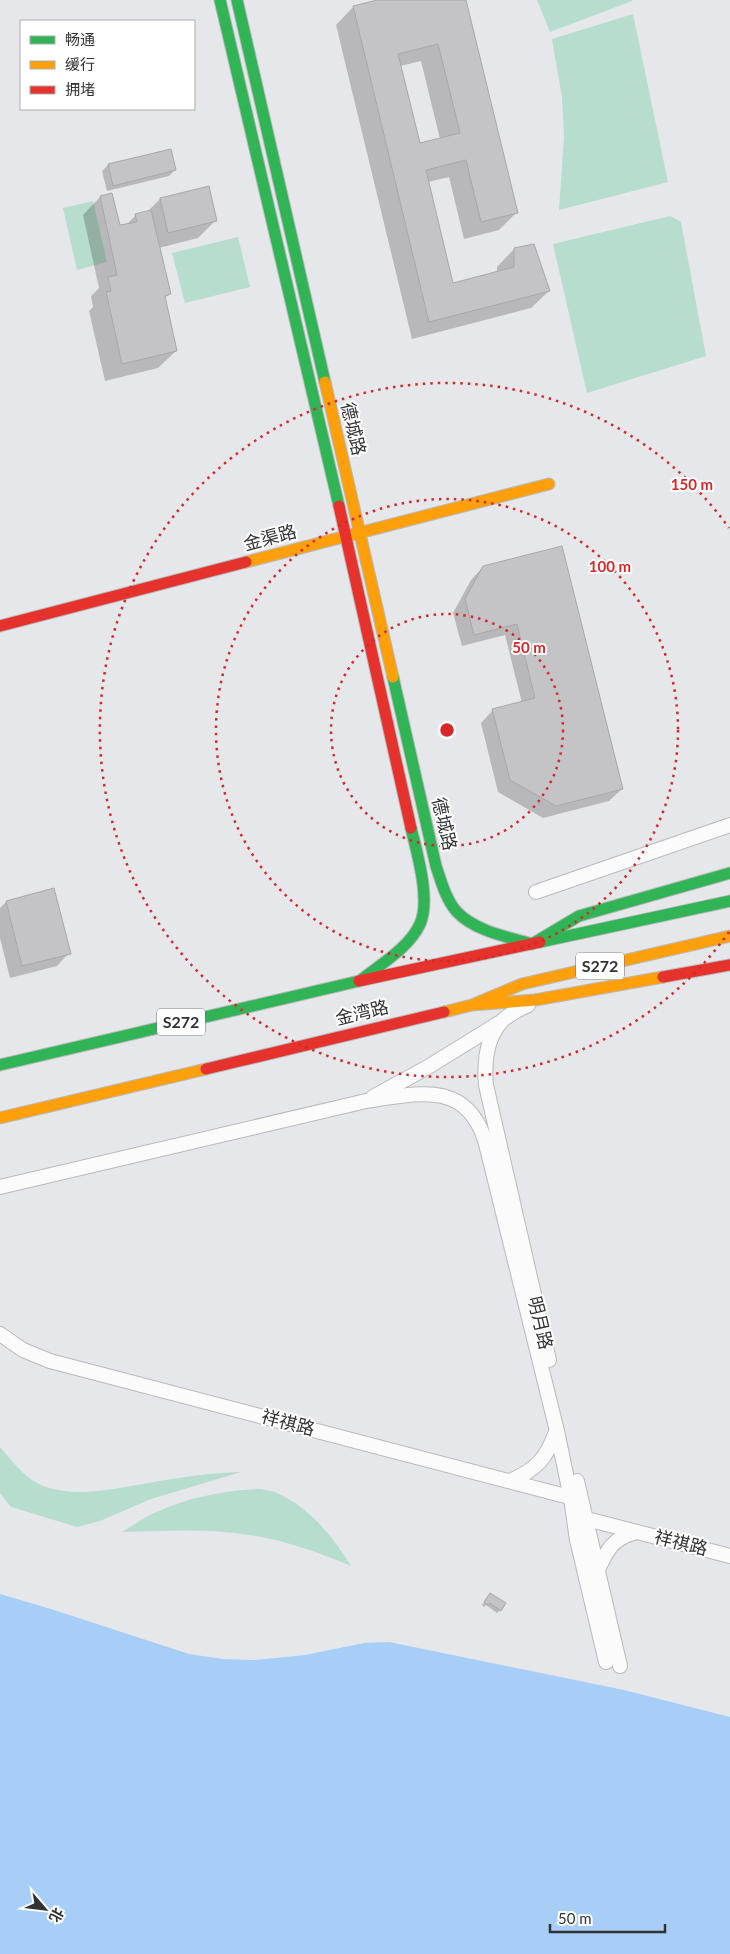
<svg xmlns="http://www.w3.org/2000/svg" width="730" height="1954" font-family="Lato,'Noto Sans SC',sans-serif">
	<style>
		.green { fill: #b7ddce }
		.water { fill: #a7cef7 }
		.shadow { fill: #0003; fill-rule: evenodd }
		.building { fill: #c4c4c7; stroke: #a8a8ab; fill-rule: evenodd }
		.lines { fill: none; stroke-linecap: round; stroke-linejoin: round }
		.street-casing { stroke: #b8b9bb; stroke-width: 16 }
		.fast-casing { stroke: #b8b9bb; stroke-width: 13 }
		.slow-casing { stroke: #b8b9bb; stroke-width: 13 }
		.jam-casing { stroke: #b8b9bb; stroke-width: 13 }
		.street { stroke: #fbfbfc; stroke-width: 14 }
		.fast { stroke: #30b455; stroke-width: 11 }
		.slow { stroke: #ff9f0a; stroke-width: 11 }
		.jam { stroke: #e5322d; stroke-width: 11 }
		.ring { fill: none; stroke: #d62828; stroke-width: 2.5; stroke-dasharray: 2.5 5 }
		.labels { text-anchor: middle; stroke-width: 4; stroke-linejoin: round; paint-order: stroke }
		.shield { fill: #fff; stroke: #6f7071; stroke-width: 1 }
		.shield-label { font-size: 16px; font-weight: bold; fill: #313234 }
		.street-label { font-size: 18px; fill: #313234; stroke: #fff }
		.centre { fill: #d62828; stroke: #fff; stroke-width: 2.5 }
		.ring-label { font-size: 15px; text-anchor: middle; font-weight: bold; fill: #d62828; stroke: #fff; stroke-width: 4; stroke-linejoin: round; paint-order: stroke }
	</style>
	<rect width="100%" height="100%" fill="#e6e7ea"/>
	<path class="green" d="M537 0H632V1L550 32Z
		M633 14 668 182 559 210 564 137 562 97 552 39Z
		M93 201 107 262 77 270 63 208Z
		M670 216 681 222 706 356 587 393 553 244Z
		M238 237 250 287 185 303 172 253Z
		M0 1447C13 1462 26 1480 46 1487 80 1498 116 1488 149 1483 180 1477 210 1473 241 1472L151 1499 100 1521 77 1527 11 1507 0 1493Z
		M260 1489C266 1490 274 1491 279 1494 310 1508 334 1538 351 1566 318 1552 284 1540 249 1535 207 1528 164 1531 122 1532 132 1526 142 1519 152 1514 185 1498 224 1490 260 1489Z"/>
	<path class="water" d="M0 1594 51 1609 189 1654 223 1659 255 1660 305 1655 364 1643 389 1642 624 1690 730 1717V1954H0Z"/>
	<path class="shadow" d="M383 0H465L516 213 499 230 464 239 449 177 428 182 452 285 497 273V267L514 249 549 291 531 308 412 339 336 25 353 7ZM421 61 440 139 419 145 400 66Z
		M170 150 175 170 169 176 107 191 102 171 108 165Z
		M111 195 119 227 125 226 136 215 147 212 160 199 216 220 198 238 159 248 169 294 164 299 176 351 158 368 105 381 89 311 93 307 91 296 99 288 83 215 100 197Z
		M483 567 622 789 609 801 543 818 498 792 481 723 493 710 522 703 505 635 462 646 453 613 471 580Z
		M53 890 69 953 57 966 10 978 0 938V908L6 902Z
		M488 1597 500 1610 497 1613 486 1605 484 1607 482 1605Z"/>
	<path class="building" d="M377 0H466L518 213 481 222 466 160 426 170 453 283 514 267V248L534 244 550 291 429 322 353 6ZM438 44 460 133 420 143 398 54Z
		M171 149 176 170 113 186 108 164Z
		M209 186 217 221 168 233 160 198Z
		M112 193 120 225 137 222 135 214 151 210 171 294 165 296 177 351 122 364 106 292 111 291 108 277 117 275 100 196Z
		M562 546 623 789 556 806 510 780 492 709 535 698 517 624 474 635 465 599 483 566Z
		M54 888 71 954 22 966 6 901Z
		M490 1593 506 1603 501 1611 490 1603 488 1605 484 1602Z"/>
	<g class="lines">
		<defs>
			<path id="street" d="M536 892 730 825
				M528 1005C520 1009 511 1013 504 1019 486 1036 484 1062 486 1085L549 1360
				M373 1097 428 1067 499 1023
				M0 1187 366 1101C416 1094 465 1079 485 1140L557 1431 571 1498 577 1540 606 1662
				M0 1334 23 1350 50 1361 577 1499
				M510 1481C537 1469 546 1459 556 1432
				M577 1481 620 1666
				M579 1517 730 1556
				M597 1572C607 1550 612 1538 637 1532"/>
			<path id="fast" d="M220 0 339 506
				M237 0 325 382
				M393 677 436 866C441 881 446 900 457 912 475 931 508 937 532 944
				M540 942 730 901
				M532 944 579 916 730 873
				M361 980C381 964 409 948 420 924 431 900 417 853 411 828
				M0 1065 359 981"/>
			<path id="slow" d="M325 382 393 677
				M246 562 549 484
				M472 1005 535 1000 663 977
				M444 1012 472 1005 522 984 730 936
				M0 1118 206 1069"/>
			<path id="jam" d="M339 506 411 828
				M0 626 246 562
				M663 977 730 965
				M359 981 540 942
				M206 1069 444 1012"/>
		</defs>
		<use href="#street" class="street-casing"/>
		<use href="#fast" class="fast-casing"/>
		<use href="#slow" class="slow-casing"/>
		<use href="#jam" class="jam-casing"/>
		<use href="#street" class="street"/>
		<use href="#fast" class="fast"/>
		<use href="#slow" class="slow"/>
		<use href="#jam" class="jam"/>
	</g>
	<g class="ring">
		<circle cx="447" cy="730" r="116"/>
		<circle cx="447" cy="730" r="231"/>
		<path d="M729 932A347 347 0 1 1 729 528"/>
	</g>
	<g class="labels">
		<g class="shield">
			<rect x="576" y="952.5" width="48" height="27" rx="4"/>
			<rect x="157" y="1008.5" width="48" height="27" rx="4"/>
		</g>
		<g class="shield-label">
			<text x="600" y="972">S272</text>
			<text x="181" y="1028">S272</text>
		</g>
		<g class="street-label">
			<text transform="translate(353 429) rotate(77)" y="6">德城路</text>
			<text transform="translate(270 538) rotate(-15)" y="6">金渠路</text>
			<text transform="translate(444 824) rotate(77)" y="6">德城路</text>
			<text transform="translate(362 1013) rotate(-14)" y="6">金湾路</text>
			<text transform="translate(540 1323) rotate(77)" y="6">明月路</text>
			<text transform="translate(288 1423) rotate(15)" y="6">祥祺路</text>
			<text transform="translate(681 1543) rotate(14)" y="6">祥祺路</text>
		</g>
	</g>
	<circle cx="447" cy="730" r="8" class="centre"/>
	<g class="ring-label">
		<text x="692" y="490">150 m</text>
		<text x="610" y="572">100 m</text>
		<text x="529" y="653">50 m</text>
	</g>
	<rect x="20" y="20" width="175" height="90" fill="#ffffff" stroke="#adadae"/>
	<rect x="30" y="36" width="25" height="8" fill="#30b455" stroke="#adadae"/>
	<text x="65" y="45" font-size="15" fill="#313234">畅通</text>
	<rect x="30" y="61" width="25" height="8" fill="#ff9f0a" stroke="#adadae"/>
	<text x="65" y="70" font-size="15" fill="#313234">缓行</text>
	<rect x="30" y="86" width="25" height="8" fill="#e5322d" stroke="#adadae"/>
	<text x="65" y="95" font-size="15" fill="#313234">拥堵</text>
	<g transform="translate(45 1909) rotate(118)" stroke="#ffffff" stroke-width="4" paint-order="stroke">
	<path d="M0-4L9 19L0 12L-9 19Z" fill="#313234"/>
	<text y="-8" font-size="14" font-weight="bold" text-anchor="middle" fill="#313234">北</text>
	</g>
	<path d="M550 1924v8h115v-8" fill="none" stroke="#313234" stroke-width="2.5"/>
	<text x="558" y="1924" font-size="15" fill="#313234" stroke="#ffffff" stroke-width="4" paint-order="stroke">50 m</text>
</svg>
